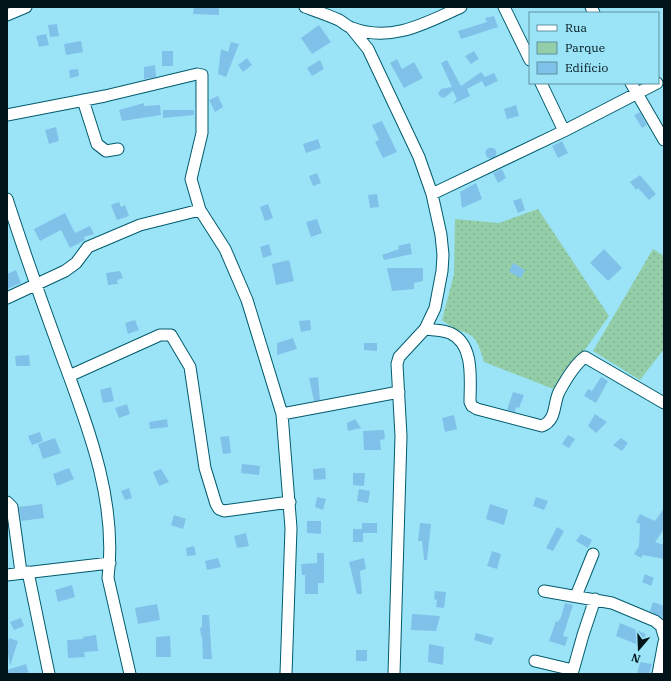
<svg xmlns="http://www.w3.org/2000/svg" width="671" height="681" font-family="'IBM Plex Serif',serif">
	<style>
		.green { fill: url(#green-dots) }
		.building { fill: #80c1e9 }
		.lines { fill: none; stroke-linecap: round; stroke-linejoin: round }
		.minor-casing { stroke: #005b6c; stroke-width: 13 }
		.minor { stroke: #fff; stroke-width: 11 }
	</style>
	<defs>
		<pattern id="green-dots" width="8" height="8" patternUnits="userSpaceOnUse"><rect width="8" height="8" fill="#93cea9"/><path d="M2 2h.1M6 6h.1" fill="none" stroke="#7db091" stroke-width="1.8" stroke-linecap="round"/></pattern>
	</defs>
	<rect width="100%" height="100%" fill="#9be4f8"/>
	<path class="green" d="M538 209 609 316 556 390 484 362C474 323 466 340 442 320L454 274 455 219 499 223Z
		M653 249 664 256V349L640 380 593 351Z"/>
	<path class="building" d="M194 7H219V15L193 14Z
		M494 16 498 27 461 39 458 31 487 22 485 18Z
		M57 24 59 36 50 37 48 25Z
		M319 25 331 42 312 54 301 38Z
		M46 34 49 45 39 47 36 36Z
		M81 41 83 52 66 55 64 44Z
		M231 42 239 44 226 77 218 74 221 49 228 52Z
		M162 51H173V66H162Z
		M474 51 479 59 471 64 465 56Z
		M247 58 252 65 243 72 238 65Z
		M397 59 402 69 414 62 423 78 404 88 390 63Z
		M320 60 324 69 312 76 307 68Z
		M447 60 461 86 481 72 485 77 494 73 498 81 485 87 482 81 467 89 470 96 453 104 457 99 453 91 444 98 441 97 438 94 441 89 452 87 441 63Z
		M155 65 156 77 144 79V67Z
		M78 69 79 76 70 78 69 70Z
		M218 96 223 107 215 112 209 100Z
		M144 103V106L160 105 161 115 122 121 119 110Z
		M516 105 519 116 507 119 504 109Z
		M163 110H194V115L163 118Z
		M640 112 647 125 642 128 634 115Z
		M382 121 397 152 383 158 375 142 379 140 372 125Z
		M56 127 59 141 49 144 45 130Z
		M318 139 321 148 306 153 303 144Z
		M562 141 568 153 558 158 552 146Z
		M485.5 153a5.5 5.5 0 1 1 11 0a5.5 5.5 0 1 1-11 0Z
		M502 169 506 178 498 183 493 173Z
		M317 173 321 183 313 186 309 176Z
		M640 175 656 194 649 200 638 188 636 190 630 182Z
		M476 183 482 199 462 208 460 192Z
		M377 194 379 207 370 208 368 195Z
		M521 198 525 210 518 213 513 201Z
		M119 202 121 207 125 205 129 216 117 220 111 205Z
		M268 204 273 218 265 221 260 207Z
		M65 213 75 233 90 226 94 234 84 237 85 240 70 248 61 230 40 241 34 229Z
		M317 219 322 233 311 237 306 222Z
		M410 243 412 254 384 260 382 255 399 249 398 246Z
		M269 244 272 255 263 258 260 247Z
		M604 249 622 268 608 281 590 263Z
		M289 260 294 281 276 285 272 264Z
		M513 263 525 270 521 278 509 272Z
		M387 268H423V281L414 283V289L392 291Z
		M16 270 21 283 7 289V274Z
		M120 271 123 278 117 280 118 284 108 285 106 273Z
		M135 320 139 330 128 334 125 323Z
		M310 320 311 330 301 332 299 321Z
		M293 338 297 349 277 355V343Z
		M364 343H377V351L364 350Z
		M29 355 30 366H16L15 356Z
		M318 377 320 400 314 401 309 378Z
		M601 377 608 381 596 403 584 396 588 389 592 391Z
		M111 387 114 401 103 403 100 390Z
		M513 392 524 395 519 408 516 407 515 412 507 410Z
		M127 404 130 414 119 418 115 408Z
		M595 414 607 422 596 433 588 426Z
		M454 415 457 429 445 432 442 418Z
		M167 419 168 427 150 429 149 422Z
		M355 419 361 428 348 431 347 423Z
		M384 430 385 439 380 440 381 450H364L363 431Z
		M40 432 43 441 32 445 28 436Z
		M568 435 575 439 569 448 562 444Z
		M229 436 231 453 223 454 220 437Z
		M55 438 61 453 43 459 38 444Z
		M621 438 628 443 622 451 613 445Z
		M242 464 260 466 259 475 241 473Z
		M69 468 74 479 57 486 53 474Z
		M325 468 326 479 314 480 313 469Z
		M161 469 169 482 159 486 153 472Z
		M353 473H365L364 486 353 485Z
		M129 488 132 498 125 500 121 491Z
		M359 489 370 491 368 503 357 501Z
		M317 497 326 499 323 510 315 507Z
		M536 497 548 501 544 510 533 506Z
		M42 504 44 518 21 521 19 507Z
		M490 504 508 510 504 525 486 519Z
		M664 508V529L655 542 664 545V559L643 555 641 558 634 554 639 546 640 524 636 522 640 514 655 521Z
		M174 515 186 519 183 529 171 525Z
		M307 521H321V534L307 533Z
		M362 523H377V533H363V542H353V529H362Z
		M420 523 431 524 427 560H424L422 541H418Z
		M557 527 564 531 553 551 546 548Z
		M246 533 249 546 237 548 234 536Z
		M581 534 592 540 588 548 576 541Z
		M194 546 196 555 187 556 186 548Z
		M492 551 501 554 497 569 487 566Z
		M317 553H324V583H318V594H305V575H302L301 564 317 563Z
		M218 558 221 567 207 570 205 561Z
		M364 558 366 569 360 571 362 594H357L349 562Z
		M645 574 654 578 651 586 642 582Z
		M72 585 75 597 58 602 55 590Z
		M435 591 446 592 444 608 436 607 437 600 434 599Z
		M653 602 664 606V619L650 611Z
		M565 603 573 605 563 636 568 637 565 646 549 641 556 621 558 622 561 617Z
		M157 604 160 620 138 624 135 608Z
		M412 614 440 616 436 631 411 630Z
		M202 615H209L212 659H203L202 636H201L200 628 202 627Z
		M21 618 24 626 14 630 10 622Z
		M620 623 646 634 641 646 616 636Z
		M476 633 494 638 491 645 474 640Z
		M96 635 98 651 84 652 85 657 68 658 67 640 83 639V637Z
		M170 636 171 657H156V637Z
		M9 638 18 641 10 666 7 647Z
		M429 644 444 647 443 665 428 662Z
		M356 650H367V661H356Z
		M640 662 652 664 649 674H637Z
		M26 664 29 674H7V670Z"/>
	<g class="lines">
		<defs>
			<path id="minor" d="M305 7C316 11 328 15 339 20 344 23 348 27 352 28 391 43 426 23 461 7
				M504 7 530 60
				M591 7 594 13
				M7 15 26 7
				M351 28 368 49 419 157 432 194 441 235 443 255 442 271 435 308 425 329 399 357 397 364 401 436 394 674
				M541 83 564 131
				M631 83 664 140
				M83 100 97 144 106 151 118 149
				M7 115 105 96 197 74 202 75V133L191 179 200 210 225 249 247 300 282 414 291 528 286 674
				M432 194 564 131 657 83
				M7 199C23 248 40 297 58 346 85 420 118 497 108 578L130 674
				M7 298 65 271 76 263 88 247 140 225 200 210
				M425 329C433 330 444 330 450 333 475 344 470 381 470 402L472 406 477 409 542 426C557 420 553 404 559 392 565 381 575 364 585 357L664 403
				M69 376 160 335H171L190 367 205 468 216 504 219 509 224 511 290 502
				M282 414 399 392
				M7 502 12 507 21 572
				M28 572 49 674
				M7 575 110 563
				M544 591 612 603 655 621 661 626 664 636
				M576 596 593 554
				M535 661 573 670
				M572 674 583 635 595 599
				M658 674 664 642"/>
		</defs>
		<use href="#minor" class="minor-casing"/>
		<use href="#minor" class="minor"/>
	</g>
	<rect width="671" height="681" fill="none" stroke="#011419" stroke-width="16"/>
	<rect x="529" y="12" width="130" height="72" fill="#9be4f8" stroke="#5d919f"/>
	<rect x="537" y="25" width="20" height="6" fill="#ffffff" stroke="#5d919f"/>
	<text x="565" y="32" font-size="12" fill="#011419">Rua</text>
	<rect x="537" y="42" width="20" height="12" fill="#93cea9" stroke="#5d919f"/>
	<text x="565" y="52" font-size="12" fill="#011419">Parque</text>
	<rect x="537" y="62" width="20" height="12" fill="#80c1e9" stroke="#5d919f"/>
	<text x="565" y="72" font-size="12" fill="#011419">Edifício</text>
	<g transform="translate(639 649) rotate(199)" stroke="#9be4f8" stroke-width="3" paint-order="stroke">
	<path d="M0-3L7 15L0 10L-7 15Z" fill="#011419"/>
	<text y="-6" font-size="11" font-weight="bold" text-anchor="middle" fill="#011419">N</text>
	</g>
</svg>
